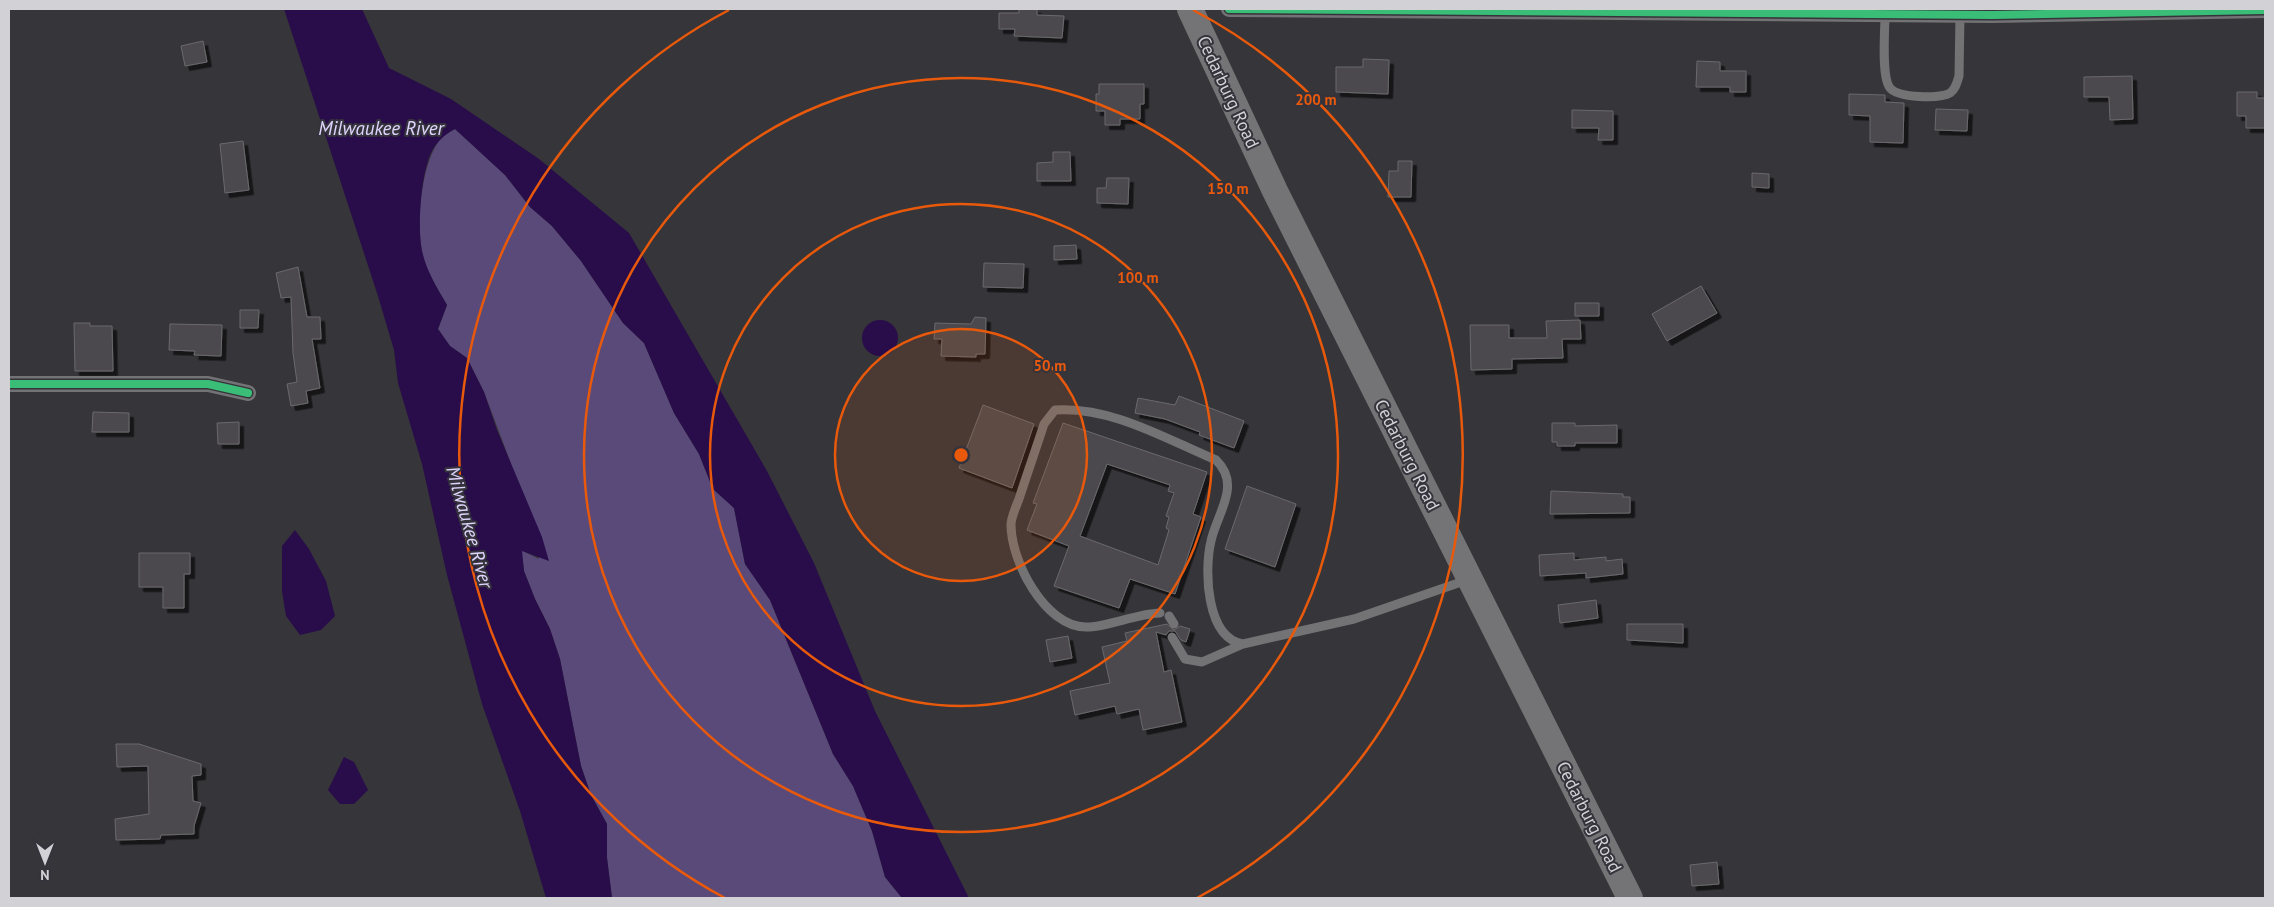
<svg xmlns="http://www.w3.org/2000/svg" width="2274" height="907" font-family="'PT Sans',sans-serif">
	<style>
		.green { fill: #594a7a }
		.water { fill: #290d4a }
		.building { fill: #4b4a4d; stroke: #6a696c; fill-rule: evenodd; filter: url(#shadow) }
		.lines { fill: none; stroke-linecap: round; stroke-linejoin: round }
		.lane { stroke: #737274; stroke-width: 9 }
		.street { stroke: #737274; stroke-width: 16 }
		.primary { stroke: #747375; stroke-width: 26 }
		.cycleway-casing { stroke: #35333b; stroke-width: 11 }
		.cycleway { stroke: #3abd76; stroke-width: 8 }
		.ring { fill: none; stroke: #e8590c; stroke-width: 2.5 }
		.labels { text-anchor: middle; stroke-width: 4; stroke-linejoin: round; paint-order: stroke }
		.street-label { font-size: 18px; fill: #d2d1d6; stroke: #35333b }
		.water-label { font-size: 19px; font-style: italic; fill: #e0d5fe; stroke: #35333b }
		.centre { fill: #e8590c; stroke: #35333b; stroke-width: 2.5 }
		.ring-label { font-size: 15px; text-anchor: middle; font-weight: bold; fill: #e8590c; stroke: #35333b; stroke-width: 4; stroke-linejoin: round; paint-order: stroke }
	</style>
	<defs>
		<filter id="shadow"><feDropShadow dx="4.5" dy="4.5" stdDeviation="0" flood-color="#0009"/></filter>
	</defs>
	<rect width="100%" height="100%" fill="#363539"/>
	<path class="green" d="M455 129 505 175 530 207 552 226 581 261 623 323 644 343 674 413 699 454 713 489 734 508 745 564 770 600 833 754 853 786 872 831 885 877 902 898H612L607 858V824L591 795 581 766 560 659 550 629 535 599 524 571 521 550 539 559 510 461 484 392 467 358 450 346 438 329 447 305C436 286 423 267 421 245 417 215 422 160 442 137 445 134 450 131 455 129Z"/>
	<path class="water" d="M284 9H362L389 68 451 99 539 159 629 233 767 471 814 563 875 711 969 898H902L885 877 872 831 853 786 833 754 770 600 745 564 734 508 713 489 699 454 674 413 644 343 623 323 581 261 552 226 530 207 505 175 455 129C444 135 436 142 431 153 421 175 418 222 421 245 424 267 436 286 447 305L438 329 450 346 467 358 484 392 497 430 542 537 549 561 522 551 524 571 535 599 550 629 560 659 581 766 591 795 607 824V858L612 898H546L520 811 482 704 447 575 422 464 398 383 394 350 378 296Z
		M862 338a18 18 0 1 1 36 0a18 18 0 1 1-36 0Z
		M295 530 309 549 326 581 335 616 321 630 300 635 286 616 282 591V546Z
		M344 757 354 762 368 790 354 804H340L328 790Z"/>
	<path class="building" d="M1019 9H1037V15L1064 16 1062 38 1014 36 1015 29H999V13H1019Z
		M203 41 207 62 185 66 181 46Z
		M1363 59 1389 60 1388 94 1336 92V67H1363Z
		M1697 61 1720 62V71H1746V92H1730V87H1696Z
		M2132 76 2133 119 2110 120 2109 97H2084V77Z
		M1099 84H1144V104H1140V119H1120V125H1105V111H1096V94H1099Z
		M2237 92H2257V98H2265V128H2246V116H2237Z
		M1849 94 1885 95V102L1904 103 1903 143 1870 142V116L1849 115Z
		M1936 109 1968 110 1967 131 1935 130Z
		M1572 110 1613 111V140H1598L1599 128H1572Z
		M243 141 249 190 225 193 220 144Z
		M1053 152H1070L1071 181H1037V163L1053 162Z
		M1398 161H1412L1411 197H1388L1389 171H1398Z
		M1752 173 1769 174V188L1752 187Z
		M1107 178H1129L1128 204 1097 203V188H1106Z
		M1076 245 1077 259 1054 260V246Z
		M984 263 1024 264 1023 288 983 287Z
		M298 267 307 317H320L321 339H312L320 388 306 391 308 403 291 406 287 384 297 382 293 353 291 297 281 298 276 273Z
		M1701 286 1717 313 1667 341 1652 314Z
		M1575 303H1599V316H1575Z
		M240 310H259L258 328H240Z
		M975 317 986 318 985 354H976V357L941 356 942 339H934L935 323 971 324Z
		M1580 320 1581 339H1562L1563 358 1512 359V369L1471 370 1470 325H1509V338H1547L1546 321Z
		M74 323H90V326H112L113 371H75Z
		M170 324 222 325 221 356 194 355 195 351 169 350Z
		M1179 396 1244 421 1234 448 1199 435 1200 432 1165 419 1135 413 1138 398 1175 405Z
		M983 405 1034 424 1012 488 959 468Z
		M93 412 129 413V432H92Z
		M239 422V444H218L217 423Z
		M1063 423 1207 472 1193 514 1201 517 1175 594 1130 579 1119 608 1054 586 1069 546 1027 530 1037 504 1033 503ZM1107 464 1170 485 1168 491 1174 493 1166 516 1169 517 1166 528 1169 530 1158 565 1080 536Z
		M1552 423H1575V426L1617 425V443H1575V446H1557V442H1552Z
		M1247 486 1296 504 1275 567 1225 549Z
		M1551 491 1623 494V497H1630V513L1550 514Z
		M139 553H190V574H184V608H163V587H139Z
		M1574 553V560L1606 557V561L1622 559 1623 574 1586 578V573L1540 576 1539 555Z
		M1596 600 1598 618 1560 623 1558 605Z
		M1167 624 1174 630 1180 626 1190 629 1186 642 1181 640 1175 631H1169L1166 635 1156 632 1164 672 1171 670 1182 722 1143 730 1139 709 1117 714 1115 706 1075 715 1070 691 1110 683 1102 647 1127 641 1125 633Z
		M1627 624H1683V643L1627 640Z
		M1068 636 1072 658 1050 662 1046 640Z
		M116 744H139L201 764V775L192 776 193 801 201 803 194 826V834L161 835 160 839 116 840 115 819 149 814 148 766 117 767Z
		M1717 862 1719 884 1692 886 1690 865Z"/>
	<g class="lines">
		<path class="lane" d="M1885 15C1885 30 1881 77 1890 88 1898 98 1940 99 1950 93 1956 89 1957 82 1959 76L1960 15
			M1160 613C1135 614 1108 627 1086 627 1045 627 1011 561 1011 525 1011 517 1016 507 1019 499 1027 474 1036 449 1044 424L1055 410C1111 406 1166 439 1216 460 1242 485 1217 513 1211 541 1204 570 1206 638 1243 644L1202 662 1185 659 1172 637
			M1169 616 1174 624
			M1243 644 1354 619 1467 580"/>
		<path class="street" d="M1229 9 1992 15 2265 10
			M9 384H208L248 393"/>
		<path class="primary" d="M1190 9 1275 191 1630 898"/>
		<defs>
			<path id="cycleway" d="M1229 9 1992 15 2265 10
				M9 384H208L248 393"/>
		</defs>
		<use href="#cycleway" class="cycleway-casing"/>
		<use href="#cycleway" class="cycleway"/>
	</g>
	<circle cx="961" cy="455" r="126" fill="#e8590c" fill-opacity=".12"/>
	<g class="ring">
		<circle cx="961" cy="455" r="126"/>
		<circle cx="961" cy="455" r="251"/>
		<circle cx="961" cy="455" r="377"/>
		<path d="M725 898A502 502 0 0 1 729 10M1193 10A502 502 0 0 1 1197 898"/>
	</g>
	<g class="labels">
		<g class="street-label">
			<text transform="translate(1228 92) rotate(65)" y="6">Cedarburg Road</text>
			<text transform="translate(1407 455) rotate(63)" y="6">Cedarburg Road</text>
			<text transform="translate(1589 817) rotate(63)" y="6">Cedarburg Road</text>
		</g>
		<g class="water-label">
			<text x="381" y="135">Milwaukee River</text>
			<text transform="translate(470 527) rotate(74)" y="7">Milwaukee River</text>
		</g>
	</g>
	<circle cx="961" cy="455" r="8" class="centre"/>
	<g class="ring-label">
		<text x="1316" y="105">200 m</text>
		<text x="1228" y="194">150 m</text>
		<text x="1138" y="283">100 m</text>
		<text x="1050" y="371">50 m</text>
	</g>
	<rect width="2274" height="907" fill="none" stroke="#d2d1d6" stroke-width="20"/>
	<g transform="translate(45 862) rotate(180)" stroke="#35333b" stroke-width="4" paint-order="stroke">
	<path d="M0-4L9 19L0 12L-9 19Z" fill="#d2d1d6"/>
	<text y="-8" font-size="14" font-weight="bold" text-anchor="middle" fill="#d2d1d6">N</text>
	</g>
</svg>
